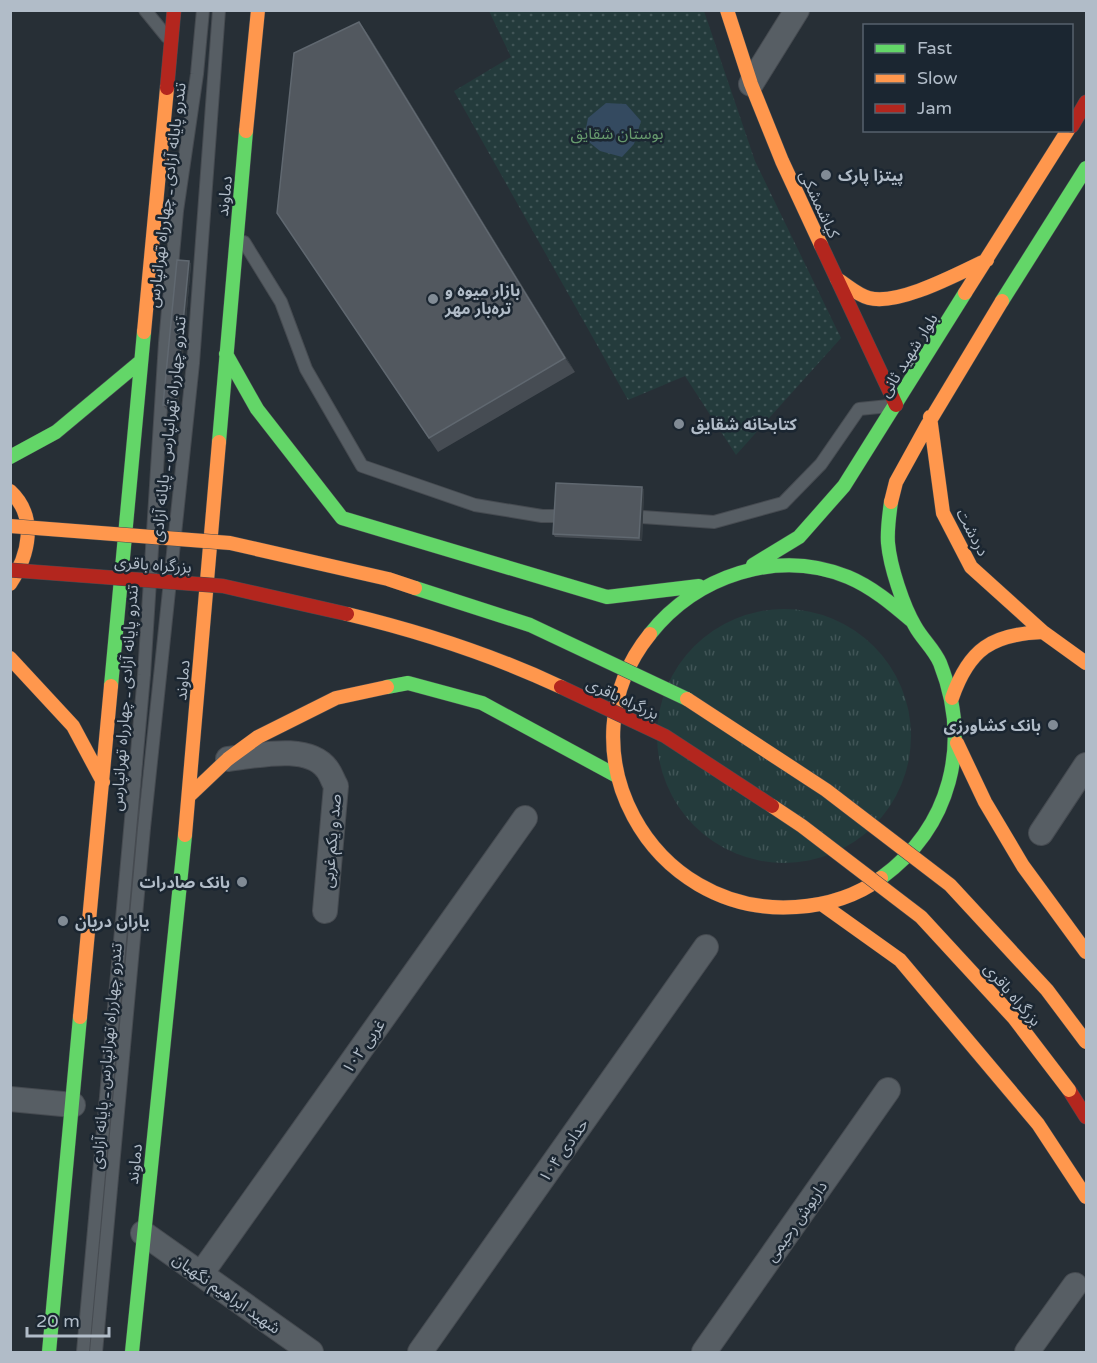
<svg xmlns="http://www.w3.org/2000/svg" width="1097" height="1363" font-family="'Varela Round','Noto Sans Arabic',sans-serif">
	<style>
		.grass { fill: url(#grass-tufts) }
		.park { fill: url(#park-dots) }
		.water { fill: #344a60 }
		.lines { fill: none; stroke-linecap: round; stroke-linejoin: round }
		.lane-casing { stroke: #464b51; stroke-width: 14 }
		.street-casing { stroke: #464b51; stroke-width: 26 }
		.fast-casing { stroke: #464b51; stroke-width: 15 }
		.slow-casing { stroke: #464b51; stroke-width: 15 }
		.jam-casing { stroke: #464b51; stroke-width: 15 }
		.lane { stroke: #575e64; stroke-width: 12 }
		.street { stroke: #575e64; stroke-width: 24 }
		.fast { stroke: #63d668; stroke-width: 14 }
		.slow { stroke: #ff974d; stroke-width: 14 }
		.jam { stroke: #b3261e; stroke-width: 14 }
		.fast-bridge-casing { stroke: #444b51; stroke-width: 15; stroke-linecap: butt }
		.slow-bridge-casing { stroke: #444b51; stroke-width: 15; stroke-linecap: butt }
		.jam-bridge-casing { stroke: #444b51; stroke-width: 15; stroke-linecap: butt }
		.fast-bridge { stroke: #63d668; stroke-width: 14 }
		.slow-bridge { stroke: #ff974d; stroke-width: 14 }
		.jam-bridge { stroke: #b3261e; stroke-width: 14 }
		.wall { fill: #464c53 }
		.shaded-wall { fill: #353c42 }
		.building { fill: #52585f; stroke: #606870; stroke-width: 1.5 }
		.poi-dot { fill: #818b95; stroke: #1b2631; stroke-width: 2 }
		.labels { text-anchor: middle; stroke-width: 5; stroke-linejoin: round; paint-order: stroke }
		.park-label { font-size: 16px; fill: #679a6d; stroke: #1b2631 }
		.poi-label { font-size: 16px; font-weight: bold; fill: #b1bcc8; stroke: #1b2631; text-anchor: start }
		.street-label { font-size: 16px; fill: #b1bcc8; stroke: #1b2631 }
	</style>
	<defs>
		<pattern id="grass-tufts" width="24" height="20" patternUnits="userSpaceOnUse" patternTransform="scale(1.5)"><rect width="24" height="20" fill="#243b3c"/><path d="M3 7l-1-3M5 7V3M7 7l1-3M15 17l-1-3M17 17v-4M19 17l1-3" fill="none" stroke="#415557"/></pattern>
		<pattern id="park-dots" width="8" height="8" patternUnits="userSpaceOnUse" patternTransform="scale(1.5)"><rect width="8" height="8" fill="#243b3c"/><path d="M2 2h.1M6 6h.1" fill="none" stroke="#415557" stroke-width="1.8" stroke-linecap="round"/></pattern>
	</defs>
	<rect width="100%" height="100%" fill="#272f36"/>
	<path class="grass" d="M657 736a127 127 0 1 1 254 0a127 127 0 1 1-254 0Z"/>
	<path class="park" d="M489 11H704L755 161 841 338 736 455 685 376 628 400 454 91 511 57Z"/>
	<path class="water" d="M606 103 626 104 641 121 634 144 622 157 600 151 584 138 588 118Z"/>
	<g class="lines">
		<defs>
			<path id="lane" d="M145 10 167 37
				M244 242 281 302 306 369 362 466 475 505 542 516H569
				M628 516 714 522 783 503 821 464 859 409 889 406
				M83 1352 144 675 165 343 177 211 197 74 203 10
				M96 1352 144 828 193 363 219 10"/>
			<path id="street" d="M751 84 797 10
				M228 759C256 756 308 743 327 769 331 774 333 781 336 786L325 911
				M1041 833 1086 765
				M10 1099 73 1105
				M143 1233 311 1352
				M201 1274 525 818
				M420 1352 706 947
				M704 1352 888 1090
				M1027 1352 1075 1285"/>
			<path id="fast" d="M1002 301 1086 168
				M226 354 257 409 342 518 607 597 699 586
				M219 442 246 131
				M10 457 56 432 141 361
				M753 565 799 537 844 486 965 293
				M650 634C696 576 777 548 848 577 872 587 892 604 912 621
				M111 686 144 332
				M387 687 408 683 482 703 617 776
				M881 878C951 827 972 744 940 663 934 649 922 639 915 626 903 606 890 566 888 543 887 530 889 516 891 502
				M49 1352 80 1017
				M132 1352 185 835"/>
			<path id="slow" d="M727 10 751 84 782 161 821 245
				M246 131 258 10
				M837 279C847 285 857 295 869 298 899 306 959 273 987 260
				M965 293 1068 130
				M144 332 167 88
				M930 417 943 513 971 567 1043 632 1086 663
				M10 491C38 517 29 555 10 584
				M891 502 896 482 928 424 1002 301
				M650 634C558 748 650 917 796 907 827 905 855 897 881 878
				M10 658 73 726 103 782
				M952 698C969 649 992 634 1043 632
				M957 743 985 802 1023 866 1086 952
				M189 796 228 759 258 737 336 698 387 687
				M185 835 219 442
				M823 905 900 960 1038 1124 1086 1197
				M80 1017 111 686"/>
			<path id="jam" d="M167 88 174 10
				M1072 126 1086 102
				M821 245 896 405
				M1069 1090 1086 1117"/>
		</defs>
		<use href="#lane" class="lane-casing"/>
		<use href="#street" class="street-casing"/>
		<use href="#fast" class="fast-casing"/>
		<use href="#slow" class="slow-casing"/>
		<use href="#jam" class="jam-casing"/>
		<use href="#lane" class="lane"/>
		<use href="#street" class="street"/>
		<use href="#fast" class="fast"/>
		<use href="#slow" class="slow"/>
		<use href="#jam" class="jam"/>
		<defs>
			<path id="fast-bridge" d="M415 588 530 625 687 699"/>
			<path id="slow-bridge" d="M10 526 230 543 388 579 415 588
				M347 614C418 631 495 656 561 687
				M687 699 826 790 950 885 1047 990 1086 1042
				M772 806 802 826 921 917 1014 1018 1069 1090"/>
			<path id="jam-bridge" d="M10 570 223 586 347 614
				M561 687 665 736 772 806"/>
		</defs>
		<use href="#fast-bridge" class="fast-bridge-casing"/>
		<use href="#slow-bridge" class="slow-bridge-casing"/>
		<use href="#jam-bridge" class="jam-bridge-casing"/>
		<use href="#fast-bridge" class="fast-bridge"/>
		<use href="#slow-bridge" class="slow-bridge"/>
		<use href="#jam-bridge" class="jam-bridge"/>
	</g>
	<path class="wall" d="M359 22 369 36 575 372 438 452 277 213Z
		M189 261 191 264 178 410 166 409 163 405Z
		M642 487 644 490 642 541 555 537 553 534Z"/>
	<path class="shaded-wall" d="M359 22 369 36 575 372 565 358Z
		M189 261 191 264 178 410 175 406Z
		M642 487 644 490 642 541 639 538Z"/>
	<path class="building" d="M359 22 565 358 429 438 277 213 294 53Z
		M177 260 189 261 175 406 163 405Z
		M556 483 642 487 639 538 553 534Z"/>
	<g class="poi-dot">
		<circle cx="826" cy="175" r="6"/>
		<circle cx="433" cy="299" r="6"/>
		<circle cx="679" cy="424" r="6"/>
		<circle cx="1053" cy="725" r="6"/>
		<circle cx="242" cy="882" r="6"/>
		<circle cx="63" cy="921" r="6"/>
	</g>
	<g class="labels">
		<g class="park-label">
			<text x="617" y="139">بوستان شقایق</text>
		</g>
		<g class="poi-label">
			<text x="838" y="181">پیتزا پارک</text>
			<text x="445" y="296">بازار میوه و<tspan x="445" dy="18">تره‌بار مهر</tspan></text>
			<text x="691" y="430">کتابخانه شقایق</text>
			<text x="1041" y="731" text-anchor="end">بانک کشاورزی</text>
			<text x="230" y="888" text-anchor="end">بانک صادرات</text>
			<text x="75" y="927">یاران دریان</text>
		</g>
		<g class="street-label">
			<text transform="translate(166 195) rotate(-83)" y="6">تندرو پایانه آزادی ـ چهارراه تهرانپارس</text>
			<text transform="translate(224 196) rotate(-84)" y="6">دماوند</text>
			<text transform="translate(820 204) rotate(65)" y="6">کیاشمشکی</text>
			<text transform="translate(908 355) rotate(-58)" y="6">بلوار شهید ثانی</text>
			<text transform="translate(168 429) rotate(-84)" y="6">تندرو چهارراه تهرانپارس ـ پایانه آزادی</text>
			<text transform="translate(973 532) rotate(62)" y="6">دردشت</text>
			<text transform="translate(153 564) rotate(4)" y="6">بزرگراه باقری</text>
			<text transform="translate(182 680) rotate(-85)" y="6">دماوند</text>
			<text transform="translate(124 698) rotate(-86)" y="6">تندرو پایانه آزادی ـ چهارراه تهرانپارس</text>
			<text transform="translate(623 698) rotate(25)" y="6">بزرگراه باقری</text>
			<text transform="translate(331 841) rotate(-85)" y="6">صد و یکم غربی</text>
			<text transform="translate(1013 994) rotate(49)" y="6">بزرگراه باقری</text>
			<text transform="translate(363 1046) rotate(-55)" y="6">۱۰۲ غربی</text>
			<text transform="translate(106 1056) rotate(-85)" y="6">تندرو چهارراه تهرانپارس ـ پایانه آزادی</text>
			<text transform="translate(563 1150) rotate(-55)" y="6">حدادی ۱۰۴</text>
			<text transform="translate(134 1164) rotate(-84)" y="6">دماوند</text>
			<text transform="translate(796 1221) rotate(-55)" y="6">داریوش رحیمی</text>
			<text transform="translate(227 1293) rotate(35)" y="6">شهید ابراهیم نگهبان</text>
		</g>
	</g>
	<rect width="1097" height="1363" fill="none" stroke="#b1bcc8" stroke-width="24"/>
	<rect x="863" y="24" width="210" height="108" fill="#1b2631" stroke="#57626d" stroke-width="1.5"/>
	<rect x="875" y="44" width="30" height="9" fill="#63d668" stroke="#57626d" stroke-width="1.5"/>
	<text x="917" y="54" font-size="18" fill="#b1bcc8">Fast</text>
	<rect x="875" y="74" width="30" height="9" fill="#ff974d" stroke="#57626d" stroke-width="1.5"/>
	<text x="917" y="84" font-size="18" fill="#b1bcc8">Slow</text>
	<rect x="875" y="104" width="30" height="9" fill="#b3261e" stroke="#57626d" stroke-width="1.5"/>
	<text x="917" y="114" font-size="18" fill="#b1bcc8">Jam</text>
	<path d="M27 1327v9h82v-9" fill="none" stroke="#b1bcc8" stroke-width="3"/>
	<text x="36" y="1327" font-size="18" fill="#b1bcc8" stroke="#1b2631" stroke-width="4.5" paint-order="stroke">20 m</text>
</svg>
